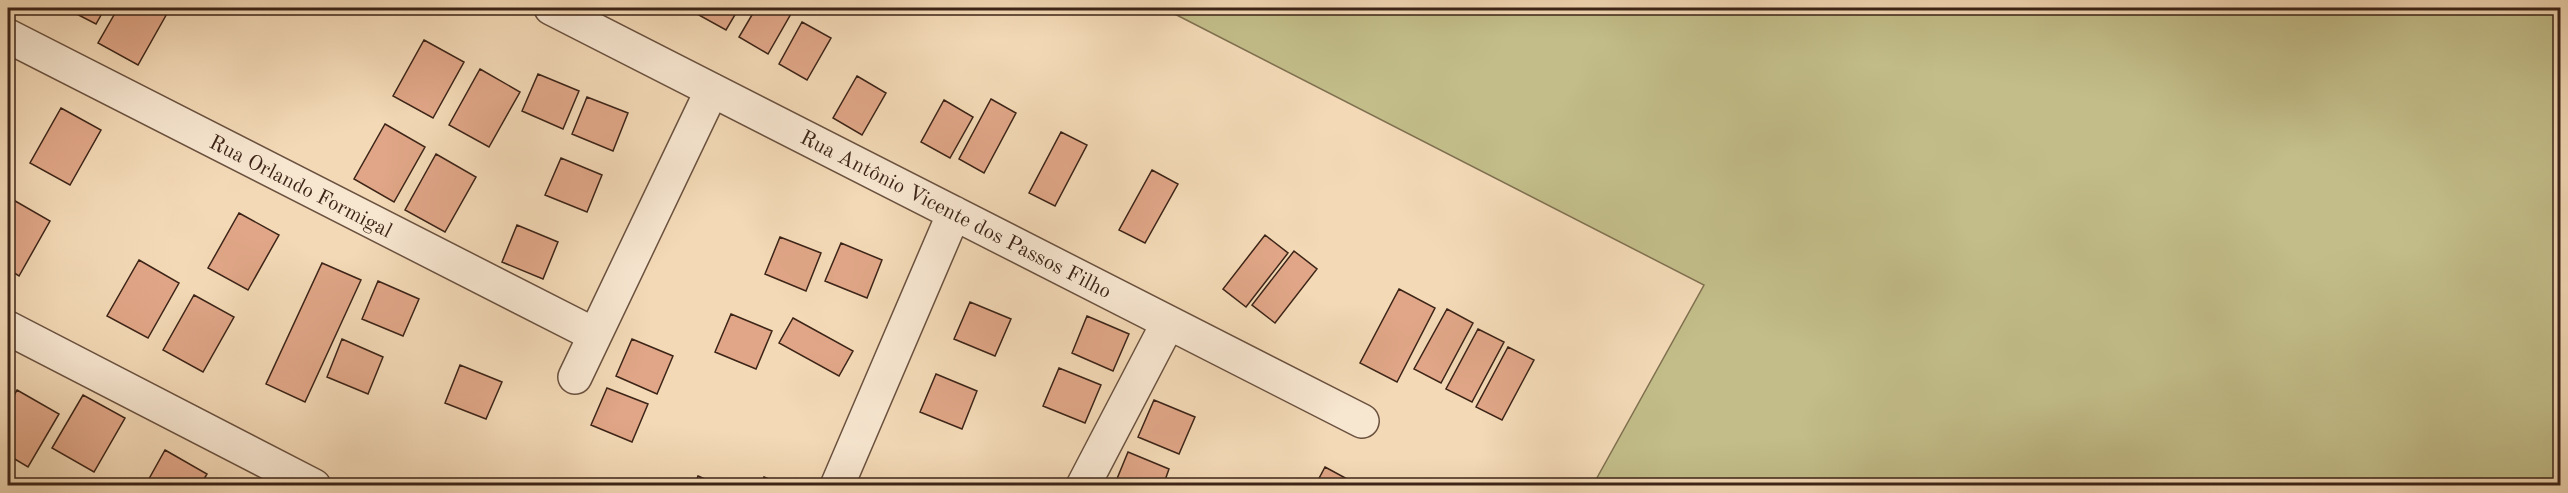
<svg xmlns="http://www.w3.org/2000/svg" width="2568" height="493" font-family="'Old Standard TT',serif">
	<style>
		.green { fill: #c2bd89; stroke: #7f7050; stroke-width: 1.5 }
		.building { fill: #e0a687; stroke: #3c2417; stroke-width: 1.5 }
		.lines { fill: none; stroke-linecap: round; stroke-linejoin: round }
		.minor-casing { stroke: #6a513f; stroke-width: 36 }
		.minor { stroke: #f7e6d0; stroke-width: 33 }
		.labels { text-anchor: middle; stroke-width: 5; stroke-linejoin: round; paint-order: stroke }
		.street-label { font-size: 21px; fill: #3c2417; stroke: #f7e6d0 }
	</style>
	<rect width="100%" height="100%" fill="#f3d9b6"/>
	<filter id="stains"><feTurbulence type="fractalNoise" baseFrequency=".00333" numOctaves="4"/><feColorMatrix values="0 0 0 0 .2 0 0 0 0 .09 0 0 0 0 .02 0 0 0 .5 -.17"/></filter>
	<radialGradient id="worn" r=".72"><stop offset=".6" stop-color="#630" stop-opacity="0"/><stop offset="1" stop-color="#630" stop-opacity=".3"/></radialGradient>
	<path class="green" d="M1163 8H2560V485H1593L1704 285Z"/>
	<path class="building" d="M65 8H105L96 24Z
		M118 8 169 10 138 65 98 43Z
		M701 8H739L726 30 697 14Z
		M756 8H784L792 12 768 54 739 37Z
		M802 22 831 38 807 80 779 64Z
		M424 40 464 62 433 118 393 96Z
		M480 69 520 92 489 147 449 125Z
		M538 74 579 91 563 129 522 111Z
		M857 76 886 93 862 135 833 118Z
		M587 97 628 113 613 151 572 134Z
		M991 99 1016 113 984 173 959 159Z
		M944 100 973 117 950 158 921 142Z
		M61 108 101 130 70 185 30 163Z
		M385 124 425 147 394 202 354 179Z
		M1061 132 1087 145 1055 206 1029 193Z
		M436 154 476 177 445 232 405 210Z
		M561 158 602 175 587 212 545 195Z
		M1152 170 1178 184 1145 243 1119 230Z
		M10 198 50 221 19 276 8 269V203Z
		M239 213 279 235 248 290 208 268Z
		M517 225 558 242 543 279 502 262Z
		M1265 235 1288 253 1246 307 1223 289Z
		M780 237 821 253 806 291 765 274Z
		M841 243 882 260 867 298 825 281Z
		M1294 251 1317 269 1275 323 1252 305Z
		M139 260 179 283 148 338 107 316Z
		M322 263 361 280 305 402 266 384Z
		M378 281 419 299 403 336 362 319Z
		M1399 289 1435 308 1397 382 1360 363Z
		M194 295 234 317 203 372 163 350Z
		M970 302 1011 319 995 356 954 339Z
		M1447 309 1473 323 1441 383 1414 369Z
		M731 314 772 331 756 369 715 352Z
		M1087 316 1129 334 1113 371 1072 353Z
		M793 318 853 351 839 376 779 343Z
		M1478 329 1504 342 1472 402 1446 389Z
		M342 339 383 357 368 394 327 377Z
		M632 339 673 356 657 394 616 376Z
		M1508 347 1534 360 1502 420 1476 407Z
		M460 365 502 382 486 419 445 403Z
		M1059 368 1101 385 1085 423 1043 406Z
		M936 374 977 391 962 429 920 412Z
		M607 388 648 404 632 442 591 425Z
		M17 390 59 414 28 467 8 455V407Z
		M83 395 125 418 94 472 52 448Z
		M1154 400 1195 417 1179 454 1138 437Z
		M165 450 207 474 200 486H145Z
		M1128 452 1169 469 1163 486H1114Z
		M1325 467 1351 481 1348 486H1315Z
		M698 476 721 486H694Z
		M764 477 785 486H760Z"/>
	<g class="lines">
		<defs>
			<path id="minor" d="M551 8 1362 421
				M8 36 595 335
				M8 328 314 486
				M575 377 712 90
				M837 486 954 213
				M1083 486 1168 323"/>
		</defs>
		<use href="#minor" class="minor-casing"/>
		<use href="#minor" class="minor"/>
	</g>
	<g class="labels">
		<g class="street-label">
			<text transform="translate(301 186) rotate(27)" y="7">Rua Orlando Formigal</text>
			<text transform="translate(956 214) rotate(27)" y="7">Rua Antônio Vicente dos Passos Filho</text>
		</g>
	</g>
	<rect width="2568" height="493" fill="none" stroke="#f3d9b6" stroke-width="30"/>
	<rect x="9" y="9" width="2550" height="475" fill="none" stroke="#3c2417" stroke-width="3"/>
	<rect x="15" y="15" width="2538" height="463" fill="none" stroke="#3c2417" stroke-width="1.5"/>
	<rect width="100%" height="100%" filter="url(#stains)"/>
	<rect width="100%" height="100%" fill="url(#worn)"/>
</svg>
